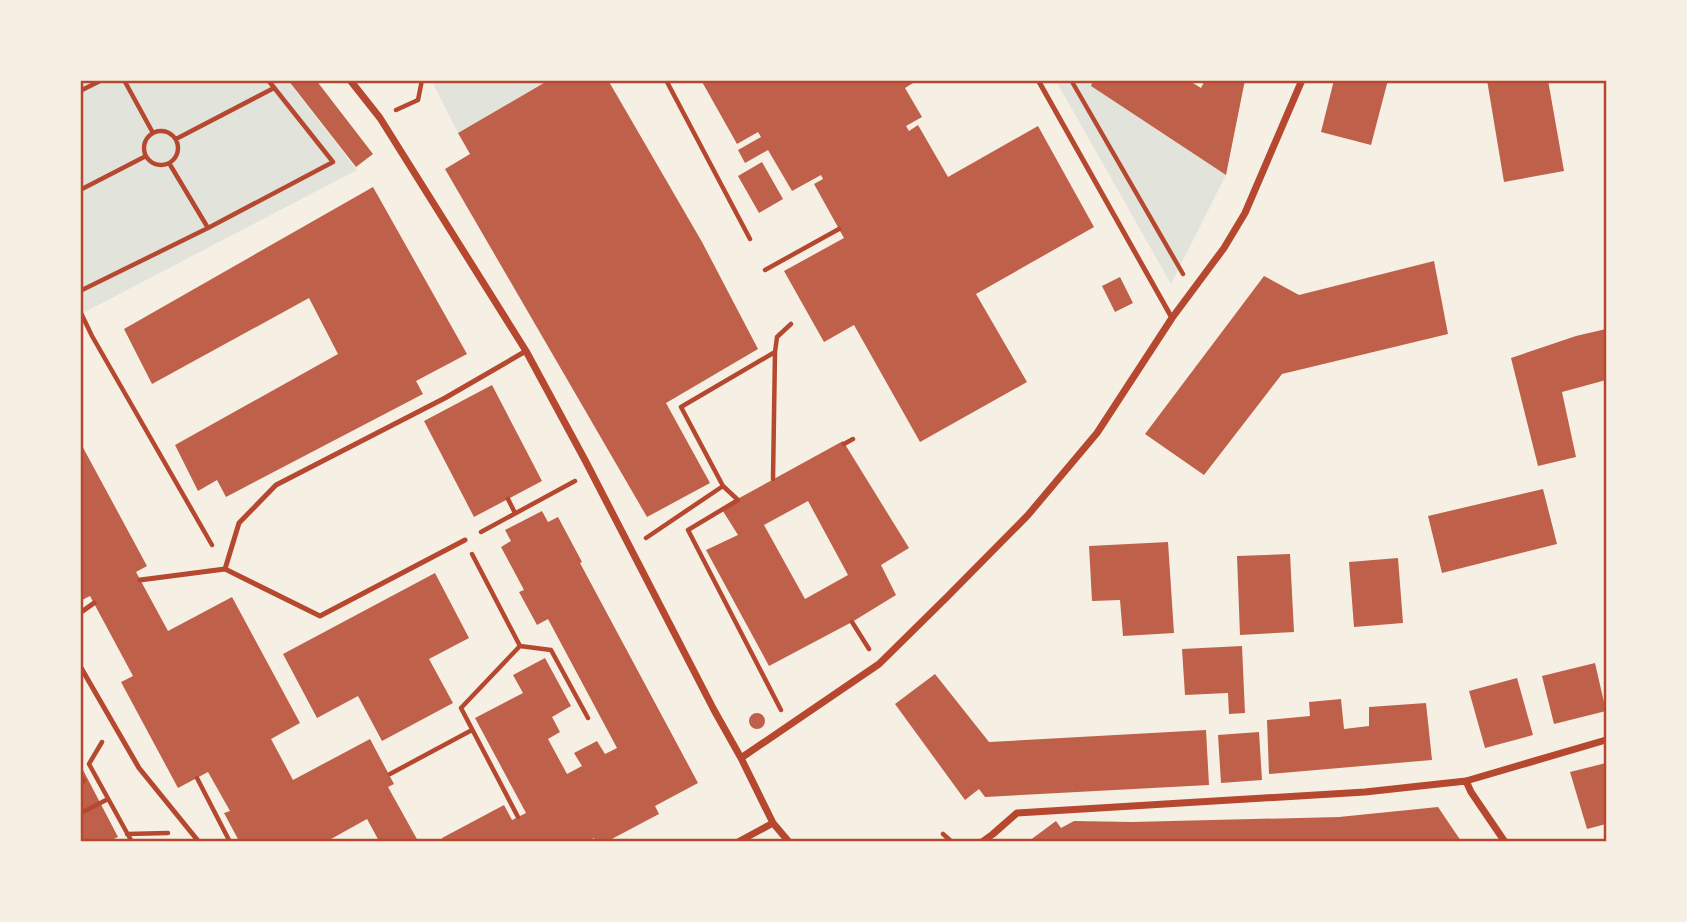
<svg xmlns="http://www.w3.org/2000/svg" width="1687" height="922" font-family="'DejaVu Sans',sans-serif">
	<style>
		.green { fill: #e2e4dc }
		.building { fill: #bf614a; fill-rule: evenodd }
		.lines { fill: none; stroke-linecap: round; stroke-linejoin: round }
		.path { stroke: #b5482f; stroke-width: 4.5 }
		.service { stroke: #b5482f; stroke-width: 5 }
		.minor { stroke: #b5482f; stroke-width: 7 }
		.neatline { fill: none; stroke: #b5482f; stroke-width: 2.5 }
	</style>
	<rect width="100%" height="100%" fill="#f6efe4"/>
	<path class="green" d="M81 81H288L357 170 81 314Z
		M432 81H549L458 133Z
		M1056 81H1093L1091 86 1226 175 1171 284Z"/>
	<path class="building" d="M288 80H316L373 154 356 167Z
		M549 80H608L702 242 758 349 666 403 710 483 647 517 445 169 470 154 458 133Z
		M701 80H918L905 88 922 117 906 126 909 131 918 125 948 177 1038 126 1094 227 976 294 1027 382 920 442 854 325 824 342 784 271 844 238 814 184 823 179 821 175 792 191 768 150 745 163 738 150 761 137 758 132 737 144Z
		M1093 80H1188L1201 88 1205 80H1245L1226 175 1091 86Z
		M1334 80H1388L1371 145 1321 132Z
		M1487 80H1548L1564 171 1504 182Z
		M762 162 783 199 759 213 738 176Z
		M373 187 467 354 416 381 423 394 226 497 217 480 198 491 175 445 338 354 309 298 152 384 124 329Z
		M1434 261 1448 334 1282 374 1204 475 1145 434 1264 276 1299 295Z
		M1120 277 1133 303 1115 312 1102 286Z
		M1606 329V380L1562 392 1576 457 1538 466 1511 358 1576 336Z
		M492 385 542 481 474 517 424 421Z
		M843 441 909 548 881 565 896 595 852 622 769 666 706 550 738 535 721 508ZM808 501 848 575 805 599 764 525Z
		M80 442 147 566 136 572 168 631 232 597 300 723 271 739 293 780 370 739 394 784 388 787 418 841H379L367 819 331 839 332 841H239L224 813 230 811 208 772 178 788 121 682 133 676 90 596 80 601Z
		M1543 489 1557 544 1442 573 1428 516Z
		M542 511 548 522 558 517 582 562 580 563 698 783 655 806 659 814 608 841H596L594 838 588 841H444L442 838 504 805 512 820 526 813 475 718 523 693 513 675 545 658 571 706 552 717 560 732 548 739 567 774 582 766 574 753 597 741 605 754 617 748 548 619 537 625 519 592 524 590 501 547 511 541 505 530Z
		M1168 542 1174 633 1123 636 1120 600 1092 601 1089 546Z
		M1290 554 1294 632 1240 635 1237 556Z
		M1398 558 1403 623 1354 627 1349 562Z
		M435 573 469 638 429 659 453 703 382 741 358 696 317 718 283 654Z
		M1242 646 1245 713 1229 714 1228 693 1185 695 1182 649Z
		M1595 663 1606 711 1554 724 1542 676Z
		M935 674 989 742 1206 730 1209 785 985 797 979 789 965 800 895 704Z
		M1517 678 1533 735 1485 748 1469 691Z
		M1341 699 1344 729 1369 726V707L1426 703 1432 760 1269 774 1267 720 1310 716 1309 702Z
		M749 721a8 8 0 1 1 16 0a8 8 0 1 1-16 0Z
		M1259 732 1262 780 1221 783 1218 735Z
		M1606 763V824L1587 829 1570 772Z
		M83 770 118 837 109 841H80V771Z
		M1438 807 1461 841H1029L1056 821 1061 828 1074 821 1132 822 1339 817Z"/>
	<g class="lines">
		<path class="path" d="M124 80 153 133
			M666 80 750 239
			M1071 80 1183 274
			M80 91 102 80
			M396 110 418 100 422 80
			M144 148a17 17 0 1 1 34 0a17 17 0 1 1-34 0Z
			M176 139 274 88
			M169 163 208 228
			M80 190 146 156
			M765 270 839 229
			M80 291 208 228 333 162 268 80
			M80 311 92 336 212 545
			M844 444 853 439
			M773 479 775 352 777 337 791 324
			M723 486 738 500 688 530 781 710
			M508 499 515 513
			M481 532 575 481
			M646 538 723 486 681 407 775 352
			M472 554 520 646 551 650 588 718
			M852 622 869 649
			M102 742 89 764 132 842
			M390 774 472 730
			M80 775 84 781 80 783
			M197 778 230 842
			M81 813 108 799
			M518 817 461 708 520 646
			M127 834 168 833
			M943 834 952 842"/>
		<path class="service" d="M1038 80 1172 318
			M225 569 239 523 276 485 445 398 526 351
			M140 580 225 569 320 616 465 540
			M80 613 94 603
			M80 666 139 768 199 842"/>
		<path class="minor" d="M350 80 380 118 526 351 586 462 714 710 741 758
			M1466 781 1471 792 1505 842
			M738 842 773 823
			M789 842 773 823 741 758 879 664 947 597 1028 515 1097 433 1172 318 1224 248 1245 213 1302 80
			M982 842 993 834 1017 813 1365 792 1466 781 1606 740"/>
	</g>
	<rect width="1687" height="922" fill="none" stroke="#f6efe4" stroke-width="164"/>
	<rect x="82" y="82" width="1523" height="758" class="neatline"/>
</svg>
